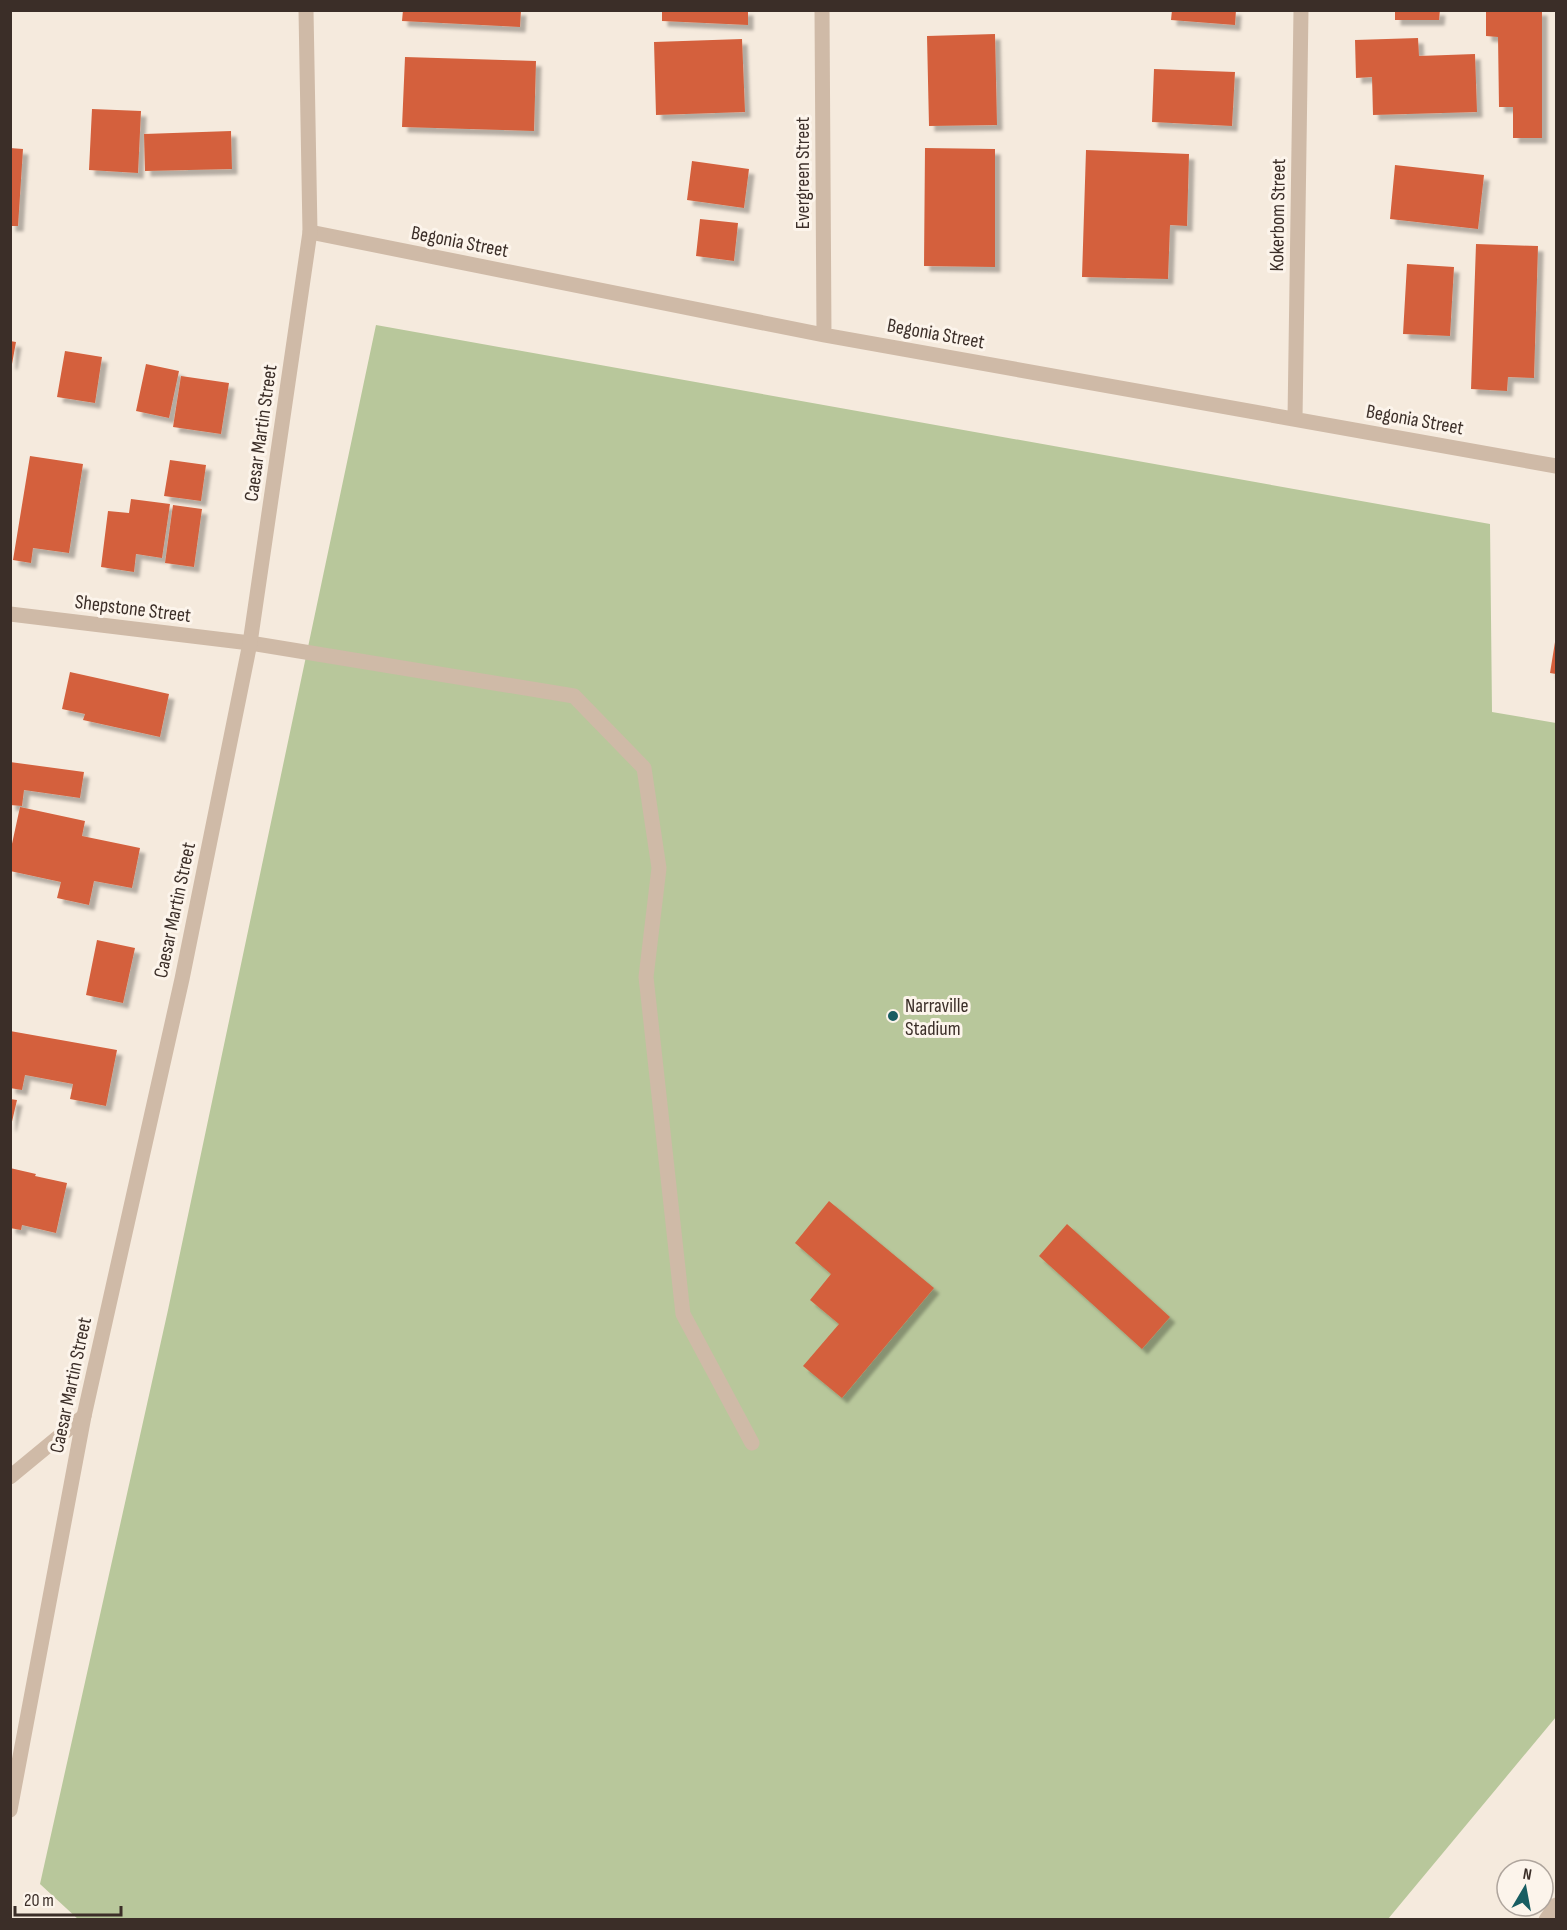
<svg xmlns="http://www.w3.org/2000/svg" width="1567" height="1930" font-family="'Sofia Sans Condensed',sans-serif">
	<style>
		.green { fill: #b8c79b }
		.building { fill: #d4613d; filter: url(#shadow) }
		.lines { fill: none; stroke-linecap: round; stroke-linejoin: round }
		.service { stroke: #cfbaa7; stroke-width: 15 }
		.minor { stroke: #cfbaa7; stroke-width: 15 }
		.tertiary { stroke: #cfbaa7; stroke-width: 15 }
		.poi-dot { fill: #185d62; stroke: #fcf4eb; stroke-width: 2 }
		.labels { text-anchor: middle; stroke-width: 6; stroke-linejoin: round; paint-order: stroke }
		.street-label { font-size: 20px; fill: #3b2e28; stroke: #fcf4eb }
		.poi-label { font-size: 20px; fill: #3b2e28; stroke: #fcf4eb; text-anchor: start }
	</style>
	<defs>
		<filter id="shadow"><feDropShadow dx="5.5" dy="5.5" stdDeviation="1.5" flood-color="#0004"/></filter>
	</defs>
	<rect width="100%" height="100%" fill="#f5eadd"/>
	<path class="green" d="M376 325 1490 524 1492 712 1556 723V1717L1388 1919 79 1920 40 1884 168 1310Z"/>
	<path class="building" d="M403 10H521L520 27 402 21Z
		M662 10H748V25L662 21Z
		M1172 10H1236L1235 25 1171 20Z
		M1395 10H1440L1439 20H1395Z
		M1486 10H1542V138H1513V107H1499L1498 37 1486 36Z
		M995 34 997 125 929 126 927 36Z
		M1418 38 1419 56 1475 54 1477 112 1373 115 1372 77 1356 78 1355 40Z
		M742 39 745 112 656 115 654 42Z
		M405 57 536 61 534 131 402 127Z
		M1154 69 1235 72 1232 126 1152 122Z
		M92 109 141 111 138 173 89 170Z
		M231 131 232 169 145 171 144 134Z
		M10 148 23 149 18 226H10Z
		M925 148 995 149V267L924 266Z
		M1086 150 1189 154 1187 226 1170 225 1168 279 1082 277Z
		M692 161 749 169 744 208 687 200Z
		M1395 165 1484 175 1478 229 1390 219Z
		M700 219 738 223 734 261 696 256Z
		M1476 244 1538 246 1534 378 1508 377 1507 391 1471 389Z
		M1407 264 1454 267 1450 336 1403 334Z
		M10 341 16 342 12 364H10Z
		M65 351 102 357 95 403 57 397Z
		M146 364 179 371 169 418 136 411Z
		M181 376 229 383 221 434 173 427Z
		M30 456 83 464 69 553 33 548 31 563 13 560Z
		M170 460 206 465 201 501 164 496Z
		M131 499 170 504 162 558 136 554 134 572 101 567 108 511 129 513Z
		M173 505 202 509 194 567 165 563Z
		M1555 642H1556V674L1550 673Z
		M70 672 169 694 160 737 83 720 85 714 62 709Z
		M10 762 84 772 80 798 24 790 22 806 10 805Z
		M20 807 85 821 82 836 140 848 132 888 94 881 89 905 57 898 61 882 10 871V853Z
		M97 940 135 948 123 1003 86 995Z
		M10 1031 117 1050 106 1106 70 1099 73 1084 25 1075 22 1090 10 1088Z
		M10 1099 17 1100 11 1126H10Z
		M10 1168 36 1174 35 1176 67 1183 56 1233 22 1225 21 1230 10 1228Z
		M829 1201 934 1288 842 1398 803 1366 839 1324 810 1300 831 1274 795 1243Z
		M1067 1224 1170 1317 1142 1349 1039 1256Z"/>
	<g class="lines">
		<path class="service" d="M250 643 574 696 644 768 659 868 646 977 683 1314 752 1443"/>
		<path class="minor" d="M822 10 824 335
			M310 232 824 335 1556 466
			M1295 419 1301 10
			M10 614 250 643
			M10 1477 84 1416
			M1546 1920 1556 1905"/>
		<path class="tertiary" d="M10 1810 84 1416 182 979 250 643 310 232 306 10"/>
	</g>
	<circle class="poi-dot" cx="893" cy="1016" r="6"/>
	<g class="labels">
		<g class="street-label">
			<text transform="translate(802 173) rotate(-90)" y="7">Evergreen Street</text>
			<text transform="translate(1277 215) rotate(-89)" y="7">Kokerbom Street</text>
			<text transform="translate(460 241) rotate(11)" y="7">Begonia Street</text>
			<text transform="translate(936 333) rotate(10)" y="7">Begonia Street</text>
			<text transform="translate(1415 419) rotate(10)" y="7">Begonia Street</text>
			<text transform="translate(260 433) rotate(-82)" y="7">Caesar Martin Street</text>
			<text transform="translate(133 608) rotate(7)" y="7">Shepstone Street</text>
			<text transform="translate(174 910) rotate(-78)" y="7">Caesar Martin Street</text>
			<text transform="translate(70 1385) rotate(-78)" y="7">Caesar Martin Street</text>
		</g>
		<g class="poi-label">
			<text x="905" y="1012">Narraville<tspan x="905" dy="23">Stadium</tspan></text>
		</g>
	</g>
	<rect width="1567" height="1930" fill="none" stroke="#3b2e28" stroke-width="24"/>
	<g transform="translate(1525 1888) rotate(10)"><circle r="28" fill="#fcf4eb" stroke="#afa59d" stroke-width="1.5"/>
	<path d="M0-4.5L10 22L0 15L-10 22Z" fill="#185d62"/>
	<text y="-9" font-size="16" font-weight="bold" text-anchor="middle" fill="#3b2e28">N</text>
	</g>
	<path d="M15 1906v9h106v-9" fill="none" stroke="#3b2e28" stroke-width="3"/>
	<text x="24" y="1906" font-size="18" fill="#3b2e28" stroke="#fcf4eb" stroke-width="4.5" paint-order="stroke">20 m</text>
</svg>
